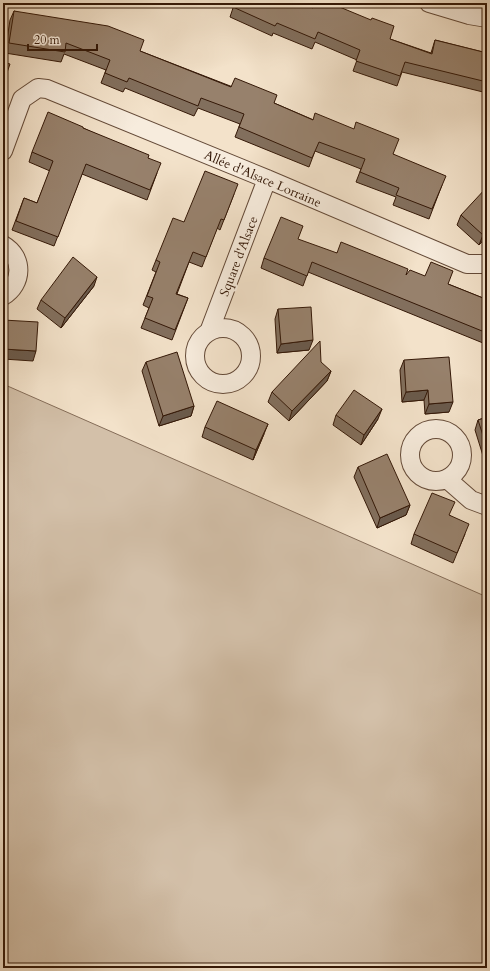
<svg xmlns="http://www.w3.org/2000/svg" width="490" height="971" font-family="Cardo,serif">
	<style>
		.green { fill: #d3c0a9; stroke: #846c58 }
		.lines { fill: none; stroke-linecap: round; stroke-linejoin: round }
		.street-casing { stroke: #644a38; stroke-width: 20 }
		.street { stroke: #f7ecdd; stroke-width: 18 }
		.wall { fill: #826f5d; stroke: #341807 }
		.shaded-wall { fill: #6a5a4c; stroke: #341807 }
		.building { fill: #97816c; stroke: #341807 }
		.labels { text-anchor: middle; stroke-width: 4; stroke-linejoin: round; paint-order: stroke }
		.street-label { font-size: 13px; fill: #341807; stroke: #f7ecdd }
	</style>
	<rect width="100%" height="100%" fill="#f3e2ca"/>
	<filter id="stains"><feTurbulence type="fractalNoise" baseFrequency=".005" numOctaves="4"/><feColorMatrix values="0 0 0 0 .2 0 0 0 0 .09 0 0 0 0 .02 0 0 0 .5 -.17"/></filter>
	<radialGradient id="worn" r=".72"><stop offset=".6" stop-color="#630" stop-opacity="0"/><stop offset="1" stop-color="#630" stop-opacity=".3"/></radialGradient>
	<path class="green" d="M3 384 487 597V968H3Z"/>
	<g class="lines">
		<defs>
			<path id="street" d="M429 3 469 15 487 18
				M3 151 22 99 38 88 47 89 267 179 467 264H487
				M3 245C24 257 23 284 3 296
				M195 356a28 28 0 1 1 56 0a28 28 0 1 1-56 0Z
				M209 332 267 179
				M410 455a26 26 0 1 1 52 0a26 26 0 1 1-52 0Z
				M447 479 471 500 487 506"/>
		</defs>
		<use href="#street" class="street-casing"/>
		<use href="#street" class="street"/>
	</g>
	<path class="wall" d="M223 3H302L390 39 431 53 435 40 487 53V92H483L402 72 397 86 353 71 357 60 315 42 312 49 273 33 272 36 230 17 233 8Z
		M14 11 140 51 274 103 393 154 442 185 429 219 393 205 396 197 356 182 361 169 315 151 309 167 235 137 240 124 198 108 194 116 125 88 123 92 101 83 106 70 64 54 61 62 5 53 10 20Z
		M83 128 148 158 157 173 147 200 82 174 54 246 12 230 24 198 37 203 50 171 29 162 32 152Z
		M234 194 220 230 217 228 202 267 189 262 177 294 188 298 172 340 141 328 149 308 143 305 156 272 152 270 156 260 184 222Z
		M461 215 487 236 479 245 457 225Z
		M337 253 406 274 448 284 483 298 487 342 483 343 308 272 303 286 261 268 264 258Z
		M94 286 61 328 37 309 41 300Z
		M278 309 309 350 277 353 275 319Z
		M404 360 449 412 425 414 424 400 402 402 400 370Z
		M146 362 194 406 191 416 159 426 142 371Z
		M331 371 327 381 289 421 268 402 272 392Z
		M336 415 378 419 361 445 333 425Z
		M487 417V458L484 459 475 430 478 420Z
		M205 427 264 434 253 460 202 437Z
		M358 467 410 505 406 515 377 528 354 477Z
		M450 515 465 534 453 563 411 544 414 534Z"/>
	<path class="shaded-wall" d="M486 82H487V92H483Z
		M487 230V236L479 245 483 235Z
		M97 277 94 286 61 328 65 318Z
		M486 333H487V342L483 343Z
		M313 340 309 350 277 353 281 344Z
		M3 349 36 351 33 361 3 359Z
		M331 371 327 381 289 421 292 411Z
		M428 390 424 400 402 402 406 392Z
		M453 402 449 412 425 414 429 404Z
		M194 406 191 416 159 426 163 416Z
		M382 409 378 419 361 445 364 435Z
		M268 424 264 434 253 460 256 450Z
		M487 450V458L484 459Z
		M410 505 406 515 377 528 380 518Z"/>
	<path class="building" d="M235 3H302L313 8 316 3H330L371 20 372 18 394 26 390 39 432 54 435 40 487 53V82L405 62 400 76 356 61 360 50 318 32 315 39 277 23 275 26 233 7Z
		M14 11 108 26 144 40 140 51 231 87 235 78 277 95 274 103 313 120 315 113 354 129 356 122 399 139 393 154 446 176 432 209 396 195 399 188 360 172 365 159 319 142 312 158 239 127 244 114 201 98 198 106 129 78 127 82 105 73 110 60 66 43 65 52 9 43Z
		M3 62 10 64 3 84Z
		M48 112 83 127V128L149 155 148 158 161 163 150 190 86 164 58 237 16 221 24 198 37 203 53 161 32 152Z
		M205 171 238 184 224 220 221 219 206 257 193 252 176 294 188 298 175 330 145 318 153 298 147 296 160 262 156 260 173 218 184 222Z
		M487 187V230L483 235 461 215Z
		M281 217 303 226 298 239 337 253 341 242 408 269 406 275 410 270 425 276 431 262 453 271 448 284 483 298 487 297V333L312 262 307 276 264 258Z
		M73 257 97 277 65 318 41 300Z
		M311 307 313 340 281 344 278 309Z
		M3 320 38 322 36 351 3 349Z
		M320 341 321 362 331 371 292 411 272 392Z
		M177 352 194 406 163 416 146 362Z
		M449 357 453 402 429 404 428 390 406 392 404 360Z
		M354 390 382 409 364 435 336 415Z
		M217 401 268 424 256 450 205 427Z
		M487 417V448L478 420Z
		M387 454 410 505 380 518 358 467Z
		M432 493 455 502 449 515 469 524 457 553 414 534Z"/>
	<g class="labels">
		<g class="street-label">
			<text transform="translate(263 178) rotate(23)" y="5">Allée d'Alsace Lorraine</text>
			<text transform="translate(238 256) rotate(-69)" y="5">Square d'Alsace</text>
		</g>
	</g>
	<rect width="490" height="971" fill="none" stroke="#f3e2ca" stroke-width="16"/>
	<rect x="4" y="4" width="482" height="963" fill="none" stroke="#341807" stroke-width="2"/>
	<rect x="8" y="8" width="474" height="955" fill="none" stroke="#341807"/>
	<path d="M28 44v6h69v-6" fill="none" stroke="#341807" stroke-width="2"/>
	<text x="34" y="44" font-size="12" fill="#341807" stroke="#f7ecdd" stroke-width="3" paint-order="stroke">20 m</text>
	<rect width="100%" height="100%" filter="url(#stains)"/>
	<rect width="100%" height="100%" fill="url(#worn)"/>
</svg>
